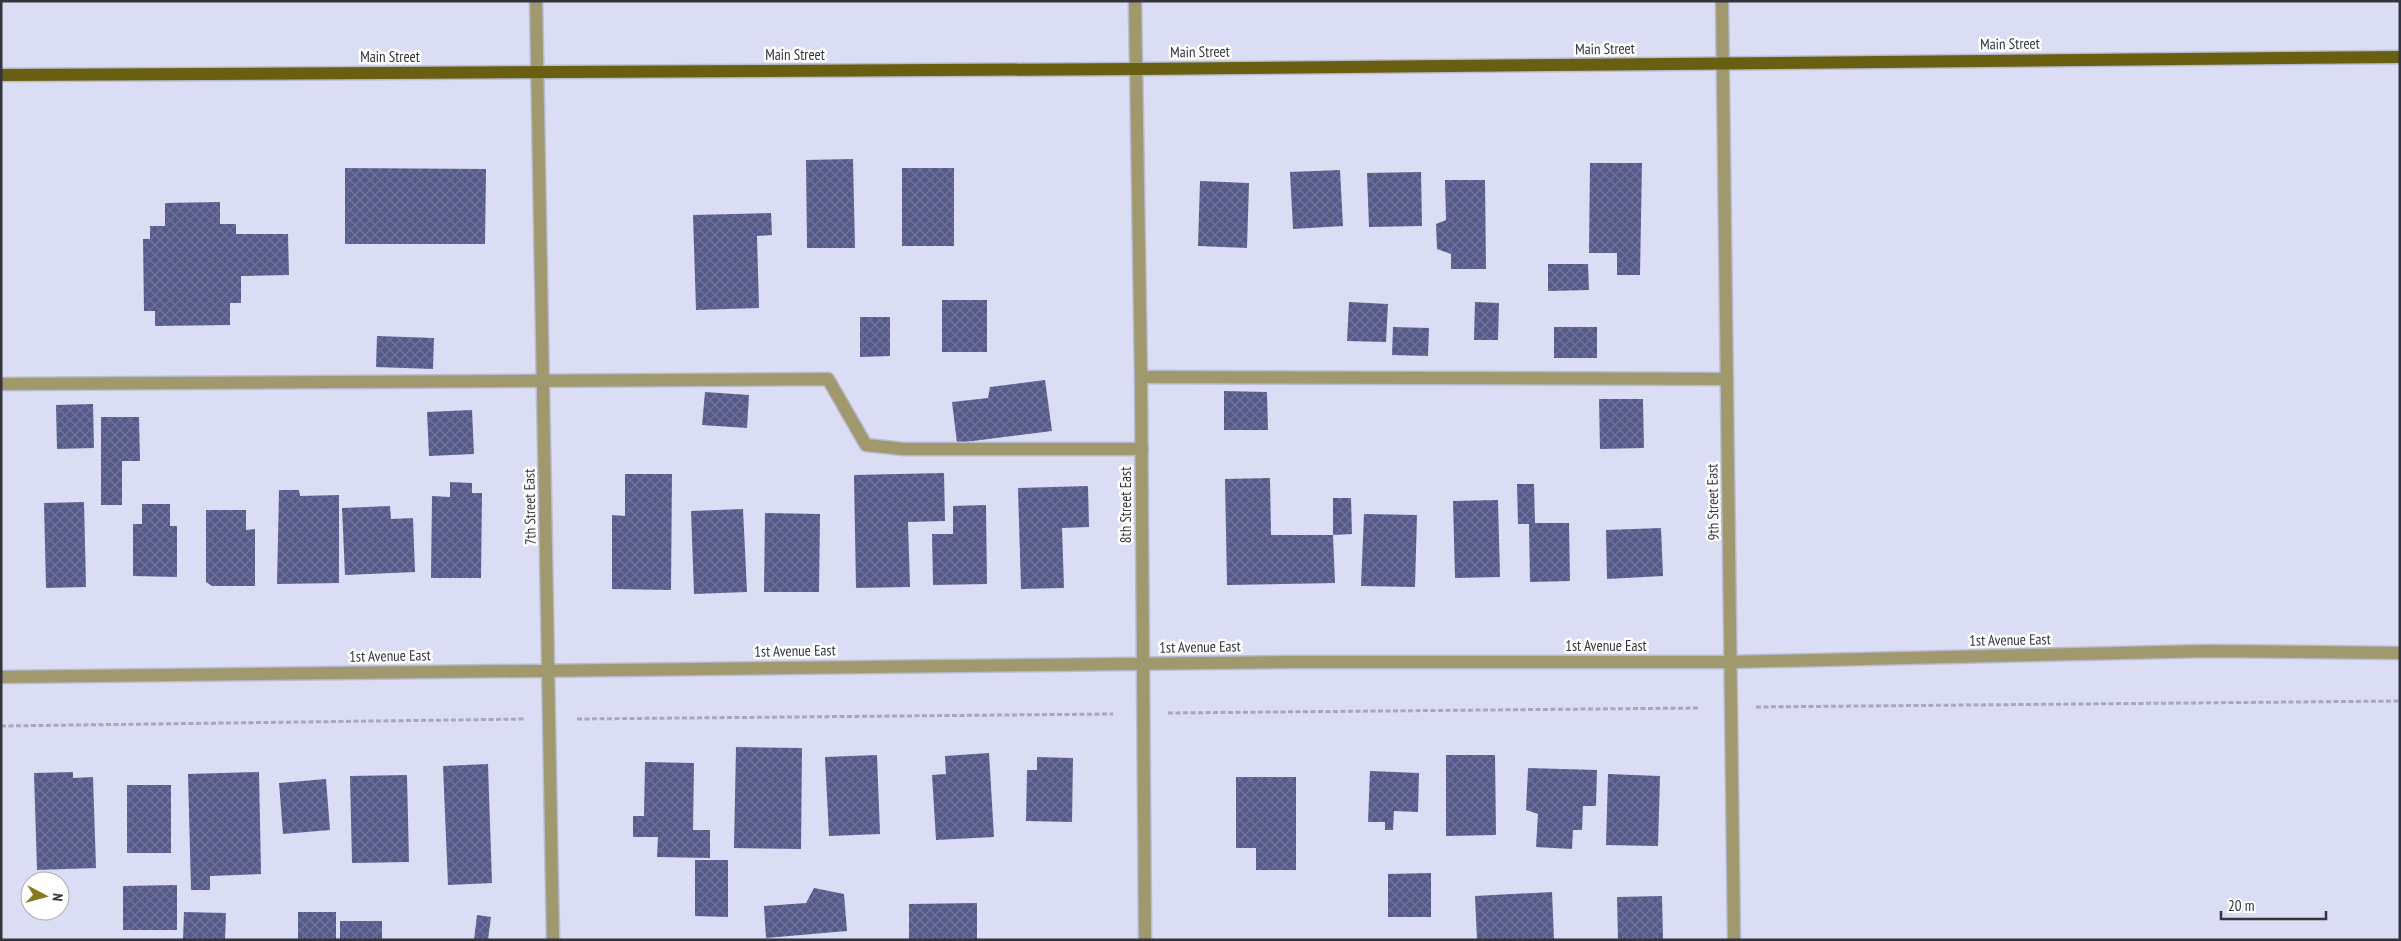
<svg xmlns="http://www.w3.org/2000/svg" width="2401" height="941" font-family="'PT Sans Narrow',sans-serif">
	<style>
		.building { fill: url(#building-cross-hatch) }
		.lines { fill: none; stroke-linecap: round; stroke-linejoin: round }
		.lane-casing { stroke: #b9bbcf; stroke-width: 15 }
		.street-casing { stroke: #b9bbcf; stroke-width: 15 }
		.primary-casing { stroke: #b9bbcf; stroke-width: 15 }
		.path { stroke: #a7a9bb; stroke-width: 3; stroke-dasharray: 5 2.5; stroke-linecap: butt }
		.lane { stroke: #9f996d; stroke-width: 12 }
		.street { stroke: #9f996d; stroke-width: 12 }
		.primary { stroke: #695f11; stroke-width: 12 }
		.labels { text-anchor: middle; stroke-width: 5; stroke-linejoin: round; paint-order: stroke }
		.street-label { font-size: 15px; fill: #33343d; stroke: #fff }
	</style>
	<defs>
		<pattern id="building-cross-hatch" width="8" height="8" patternUnits="userSpaceOnUse" patternTransform="scale(1.25)"><rect width="8" height="8" fill="#565a8a"/><path d="M0 0l8 8M0 8l8-8" fill="none" stroke="#717499"/></pattern>
	</defs>
	<rect width="100%" height="100%" fill="#daddf3"/>
	<path class="building" d="M853 159 855 248H807L806 160Z
		M1590 163H1642L1640 275H1617V253H1589Z
		M345 168 486 169 485 244H345Z
		M902 168H954V246H902Z
		M1340 170 1343 226 1293 229 1290 172Z
		M1421 172 1422 226 1369 227 1367 173Z
		M1445 180H1485L1486 269H1451V254L1437 249 1436 224 1446 220Z
		M1200 181 1249 183 1247 248 1198 246Z
		M220 202V224H236V234H288L289 275 241 276V303H230V325L155 326V311H144L143 239H150V226H165V203Z
		M771 213 772 235 757 236 759 308 696 310 693 215Z
		M1548 264H1588L1589 290 1548 291Z
		M942 300H987V352H942Z
		M1349 302 1388 304 1386 342 1347 341Z
		M1475 302 1499 303 1498 340H1474Z
		M860 317H890V356L860 357Z
		M1393 327 1429 328 1428 356 1392 355Z
		M1554 327H1597V358H1554Z
		M377 336 434 338 433 369 376 367Z
		M1045 380 1052 431 957 443 952 402 988 398 990 387Z
		M1224 391 1267 392 1268 430H1224Z
		M705 392 749 395 747 428 702 425Z
		M1599 399H1643L1644 448 1600 449Z
		M93 404 94 448 57 449 56 405Z
		M472 410 474 454 429 456 427 412Z
		M101 417H139L140 461H122V505H101Z
		M944 473 945 521 908 522 910 587 856 588 854 475Z
		M625 474H672L671 590 612 589V515L625 516Z
		M1270 478 1271 535H1333L1335 583 1227 585 1225 479Z
		M450 482 472 483V493H482L481 578H431L432 496 450 497Z
		M1517 484H1534L1535 523H1569L1570 581 1530 582 1529 524H1518Z
		M1088 486 1089 527 1062 528 1064 588 1021 589 1018 488Z
		M279 490H299L300 496 339 495V583L277 584Z
		M1333 498H1351L1352 534 1333 535Z
		M1498 500 1500 577 1455 578 1453 501Z
		M84 502 86 587 46 588 44 503Z
		M142 504H170V526H177V577L133 576V524H142Z
		M986 505 987 584 933 585 932 534H953V506Z
		M390 506 391 519 413 518 415 572 345 575 342 508Z
		M743 509 747 592 694 594 691 511Z
		M206 510H246V530L255 529V586H212L206 582Z
		M765 513 820 514 819 592H764Z
		M1364 514 1417 515 1415 587 1361 586Z
		M1661 528 1663 576 1607 579 1606 530Z
		M736 747 802 748 801 849 734 848Z
		M989 753 994 837 936 840 932 775 946 774 945 756Z
		M877 755 880 834 829 836 825 757Z
		M1446 755H1495L1496 835 1446 836Z
		M1037 757 1073 758 1072 822 1026 821 1027 770H1037Z
		M645 762 694 763 693 830H710V858L657 857 658 837H633V816H644Z
		M488 764 492 883 448 885 443 766Z
		M1528 768 1597 770 1596 806H1583L1582 830H1573L1572 849 1536 847 1538 814 1526 810Z
		M1370 771 1419 773 1418 812 1394 811 1393 830H1385V822H1368Z
		M73 772V778L93 777 96 868 37 870 34 773Z
		M259 772 261 874 210 876V890H191L188 774Z
		M1608 774 1660 776 1658 846 1606 845Z
		M407 775 409 862 352 863 350 776Z
		M1236 777H1296V870H1256V848H1236Z
		M326 779 330 830 283 834 279 783Z
		M127 785H171V853H127Z
		M695 860H728V917L695 916Z
		M1431 873V917H1388V874Z
		M177 885V930H123V886Z
		M814 888 844 894 847 931 766 938 764 906 806 903Z
		M1552 892 1554 939 1477 940 1475 896Z
		M1662 896 1663 939 1618 940 1617 897Z
		M977 903V940H909V904Z
		M184 912 226 913 225 940H183Z
		M298 912H336V940H298Z
		M477 915 491 917 488 940H474Z
		M340 921H382V940H340Z"/>
	<g class="lines">
		<defs>
			<path id="lane" d="M1141 377 1727 379
				M1 384 828 379 866 445 904 449H1142"/>
			<path id="street" d="M536 1 553 940
				M1135 1 1141 377 1145 940
				M1722 1 1734 940
				M1 677 1296 662H1731L2208 651 2400 653"/>
			<path id="primary" d="M1 75 1136 69 2400 57"/>
		</defs>
		<use href="#lane" class="lane-casing"/>
		<use href="#street" class="street-casing"/>
		<use href="#primary" class="primary-casing"/>
		<path class="path" d="M1756 707 2400 701
			M1168 713 1699 708
			M577 719 1113 714
			M1 726 526 719"/>
		<use href="#lane" class="lane"/>
		<use href="#street" class="street"/>
		<use href="#primary" class="primary"/>
	</g>
	<g class="labels">
		<g class="street-label">
			<text transform="translate(2010 44) rotate(-1)" y="5">Main Street</text>
			<text transform="translate(1605 49) rotate(-1)" y="5">Main Street</text>
			<text transform="translate(1200 52) rotate(-1)" y="5">Main Street</text>
			<text x="795" y="60">Main Street</text>
			<text x="390" y="62">Main Street</text>
			<text transform="translate(1713 502) rotate(-91)" y="5">9th Street East</text>
			<text transform="translate(1126 505) rotate(-90)" y="5">8th Street East</text>
			<text transform="translate(530 507) rotate(-91)" y="5">7th Street East</text>
			<text transform="translate(2010 640) rotate(-1)" y="5">1st Avenue East</text>
			<text x="1606" y="651">1st Avenue East</text>
			<text transform="translate(1200 647) rotate(-1)" y="5">1st Avenue East</text>
			<text transform="translate(795 651) rotate(-1)" y="5">1st Avenue East</text>
			<text transform="translate(390 656) rotate(-1)" y="5">1st Avenue East</text>
		</g>
	</g>
	<rect width="2401" height="941" fill="none" stroke="#33343d" stroke-width="5"/>
	<g transform="translate(45 896) rotate(96)"><circle r="24" fill="#ffffff" stroke="#adaeb1"/>
	<path d="M0-4L9 19L0 12L-9 19Z" fill="#877b21"/>
	<text y="-8" font-size="14" font-weight="bold" text-anchor="middle" fill="#33343d">N</text>
	</g>
	<path d="M2221 911v8h105v-8" fill="none" stroke="#33343d" stroke-width="2.5"/>
	<text x="2228" y="911" font-size="15" fill="#33343d" stroke="#ffffff" stroke-width="4" paint-order="stroke">20 m</text>
</svg>
